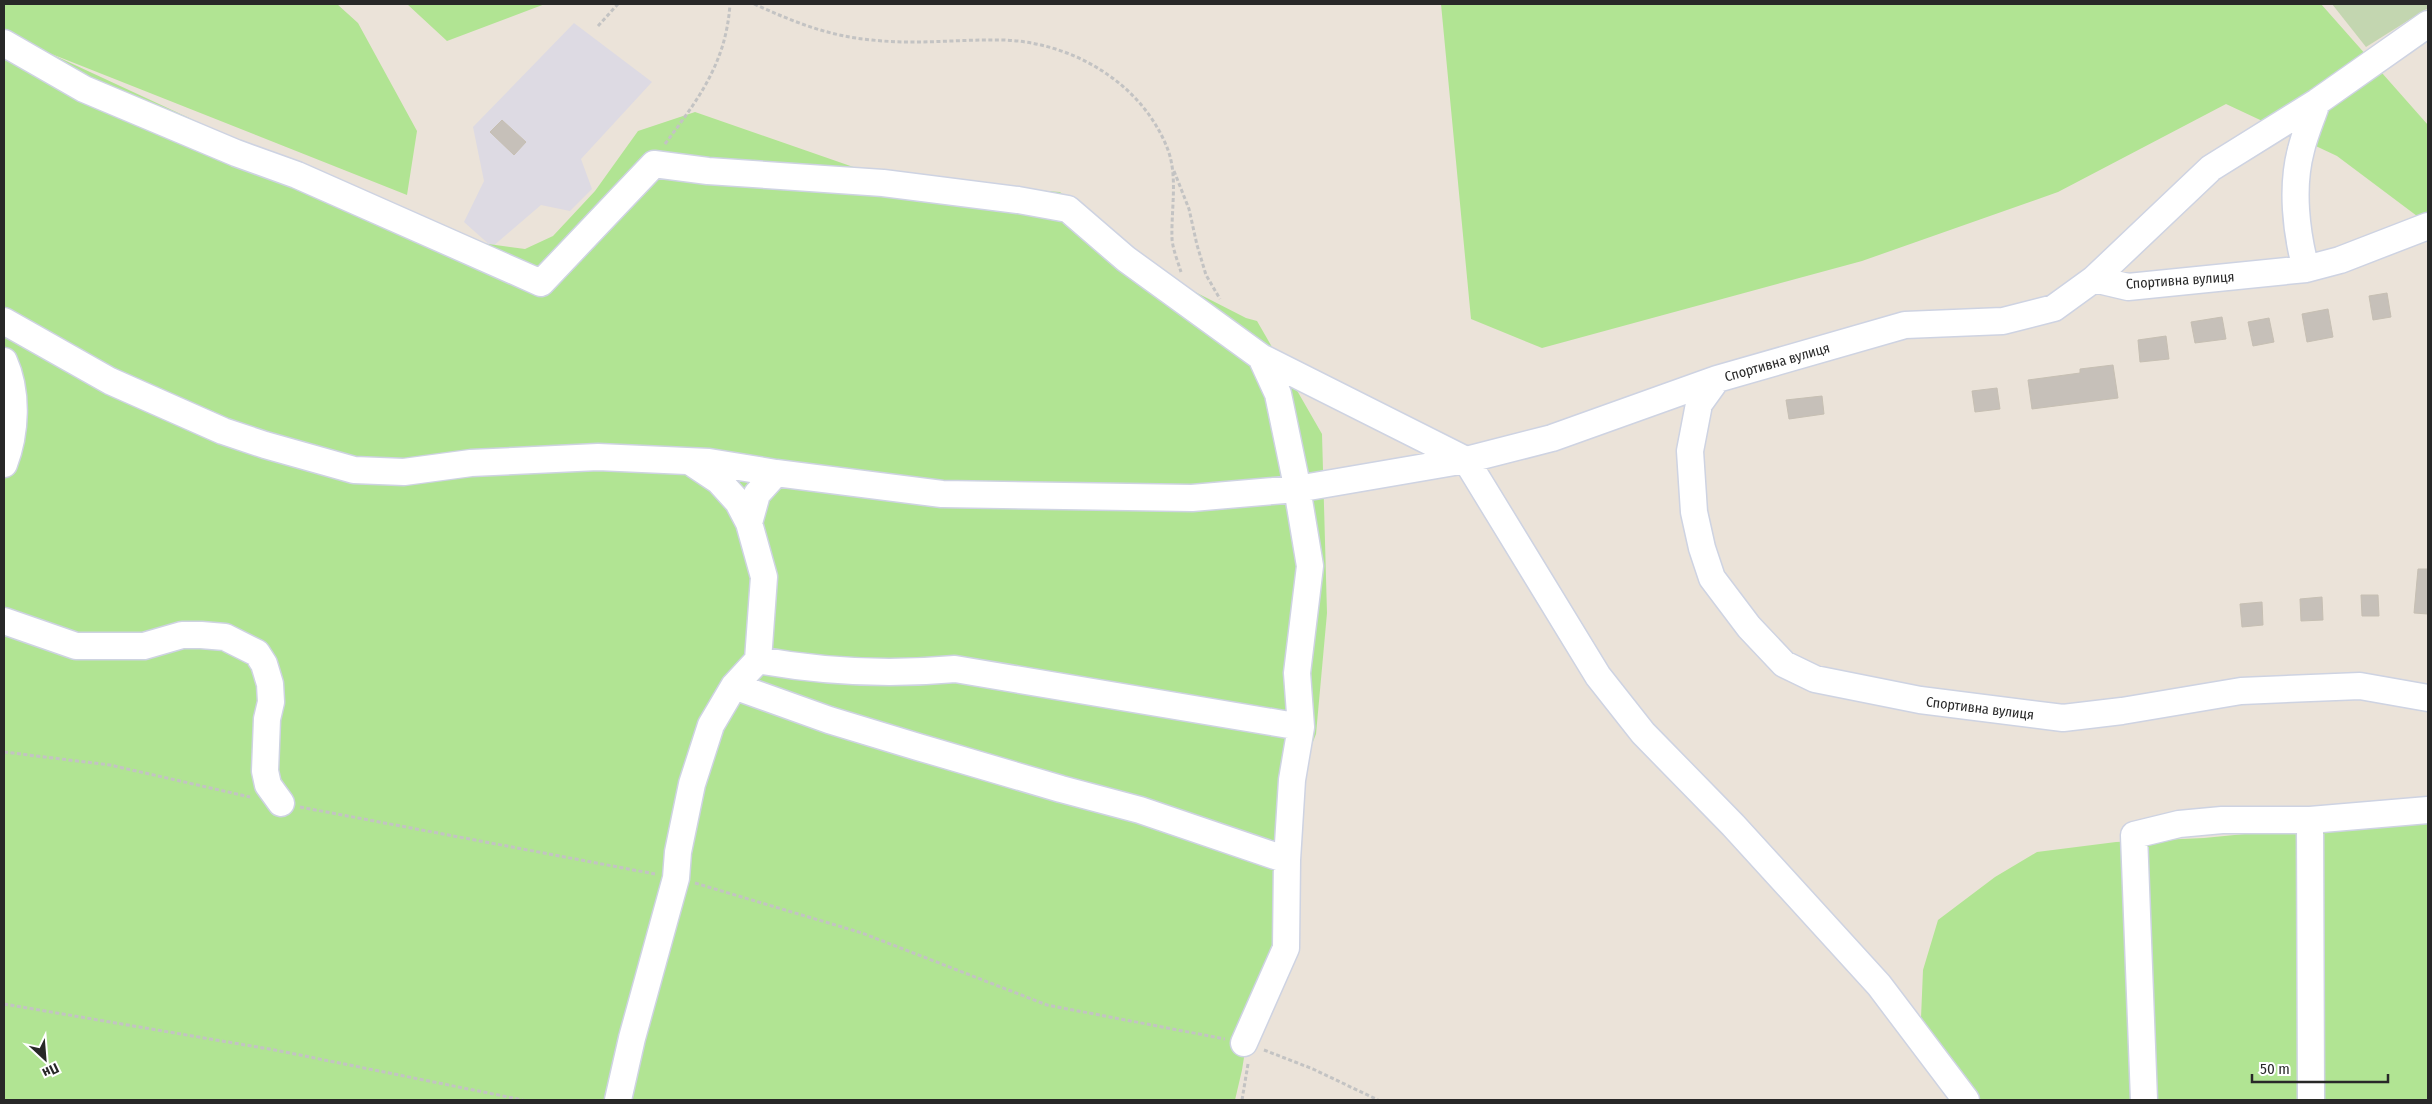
<svg xmlns="http://www.w3.org/2000/svg" width="2432" height="1104" font-family="'Fira Sans Condensed',sans-serif">
	<style>
		.industrial { fill: #dddae3 }
		.green { fill: #b1e493 }
		.cemetery { fill: #c3d6b0 }
		.building { fill: #c6c0b9; stroke: #c6bfb3 }
		.lines { fill: none; stroke-linecap: round; stroke-linejoin: round }
		.minor-casing { stroke: #ced3e2; stroke-width: 29 }
		.path { stroke: #c3c3c3; stroke-width: 3; stroke-dasharray: 4 2.5; stroke-linecap: butt }
		.minor { stroke: #fff; stroke-width: 26 }
		.labels { text-anchor: middle; stroke-width: 4.5; stroke-linejoin: round; paint-order: stroke }
		.street-label { font-size: 14px; fill: #282828; stroke: #fff }
	</style>
	<rect width="100%" height="100%" fill="#ebe3d9"/>
	<path class="industrial" d="M574 23 652 82 581 159 592 189 570 211 541 205 492 247 464 222 484 181 473 127Z"/>
	<path class="green" d="M4 4H337L358 23 417 131 407 195 49 53 200 123 363 193 448 227 474 242 525 249 553 236 595 191 638 131 695 112 885 178 1060 192 1158 273 1246 318 1257 321 1322 434 1327 613 1316 734 1280 827V934L1252 1008 1242 1070 1235 1100H4Z
		M407 4H545L447 41Z
		M1441 4H2321L2428 125V212L2421 219 2337 156 2226 104 2058 192 1862 261 1542 348 1471 319Z
		M2428 816V1100H1960L1921 1018 1923 970 1938 920 1995 877 2037 852 2116 842 2204 838Z"/>
	<path class="cemetery" d="M2332 4H2428V8L2366 47Z"/>
	<path class="building" d="M502 120 526 142 514 155 490 132Z
		M2387 293 2391 317 2373 320 2369 296Z
		M2328 309 2333 337 2307 342 2302 314Z
		M2222 317 2226 339 2195 343 2191 322Z
		M2269 318 2274 342 2253 346 2248 322Z
		M2166 336 2169 359 2140 362 2138 340Z
		M2113 365 2118 398 2032 409 2028 380 2080 373V369Z
		M1997 388 2000 409 1975 412 1972 391Z
		M1822 396 1824 414 1789 419 1786 400Z
		M2418 569H2428V614L2414 613Z
		M2361 595H2378L2379 616H2362Z
		M2322 597 2323 620 2301 621 2300 599Z
		M2262 602 2263 625 2242 627 2240 604Z"/>
	<g class="lines">
		<defs>
			<path id="minor" d="M4 43 84 89 236 153 297 175 541 283 654 164 708 171 883 183 1018 200 1068 209 1126 259 1261 357 1278 394 1295 476 1310 566 1297 673 1301 727 1292 780 1287 860 1286 948 1244 1043
				M2428 226 2340 260 2306 269 2128 287 2094 279 2054 308 2003 321 1905 325 1717 379 1699 404 1690 451 1694 512 1702 548 1712 578 1749 627 1784 664 1815 679 1920 700 2063 718 2122 711 2241 691 2360 686 2428 698
				M2306 269C2296 232 2291 187 2301 150 2305 133 2312 118 2317 102
				M2094 279 2211 168 2317 102 2428 24
				M4 321 110 381 223 431 265 445 354 470 404 472 471 463 598 457 709 462 776 473 942 494 1192 498 1297 489 1466 460 1552 438 1717 379
				M1261 357 1466 460 1598 676 1643 733 1733 825 1879 985 1966 1100
				M4 361C18 392 16 433 4 464
				M749 523 757 494 776 473
				M4 621 76 646H144L182 635H201L225 637 257 653 264 664 270 684 271 702 267 719 265 771 268 785 281 803
				M758 660C824 672 888 675 955 669L1301 727
				M734 686 829 720 918 747 1061 789 1140 810 1287 860
				M2310 820 2311 1100
				M618 1100 632 1038 676 878 678 852 692 784 711 725 734 686 758 660 764 577 749 523 738 502 719 481 692 463
				M2144 1100 2134 835 2179 824 2222 820H2310L2428 810"/>
		</defs>
		<use href="#minor" class="minor-casing"/>
		<path class="path" d="M754 4C794 22 828 36 872 40 917 45 960 39 1005 40 1074 43 1143 84 1168 150 1178 177 1171 210 1172 239 1173 250 1178 262 1181 272
			M598 26 618 4
			M665 144C699 98 726 63 730 4
			M1174 171 1189 209 1197 245 1206 275 1220 299
			M4 752 110 765 250 797
			M300 807 655 874
			M695 883 862 933 1047 1005 1225 1039
			M4 1004 275 1050 523 1100
			M1264 1050 1313 1069 1378 1100
			M1242 1100 1248 1064"/>
		<use href="#minor" class="minor"/>
	</g>
	<g class="labels">
		<g class="street-label">
			<text transform="translate(2180 280) rotate(-4)" y="5">Спортивна вулиця</text>
			<text transform="translate(1777 362) rotate(-16)" y="5">Спортивна вулиця</text>
			<text transform="translate(1980 708) rotate(7)" y="5">Спортивна вулиця</text>
		</g>
	</g>
	<rect width="2432" height="1104" fill="none" stroke="#282828" stroke-width="10"/>
	<g transform="translate(45 1059) rotate(154)" stroke="#ffffff" stroke-width="4" paint-order="stroke">
	<path d="M0-4L9 19L0 12L-9 19Z" fill="#282828"/>
	<text y="-8" font-size="14" font-weight="bold" text-anchor="middle" fill="#282828">Пн</text>
	</g>
	<path d="M2252 1074v8h136v-8" fill="none" stroke="#282828" stroke-width="2.5"/>
	<text x="2260" y="1074" font-size="15" fill="#282828" stroke="#ffffff" stroke-width="4" paint-order="stroke">50 m</text>
</svg>
